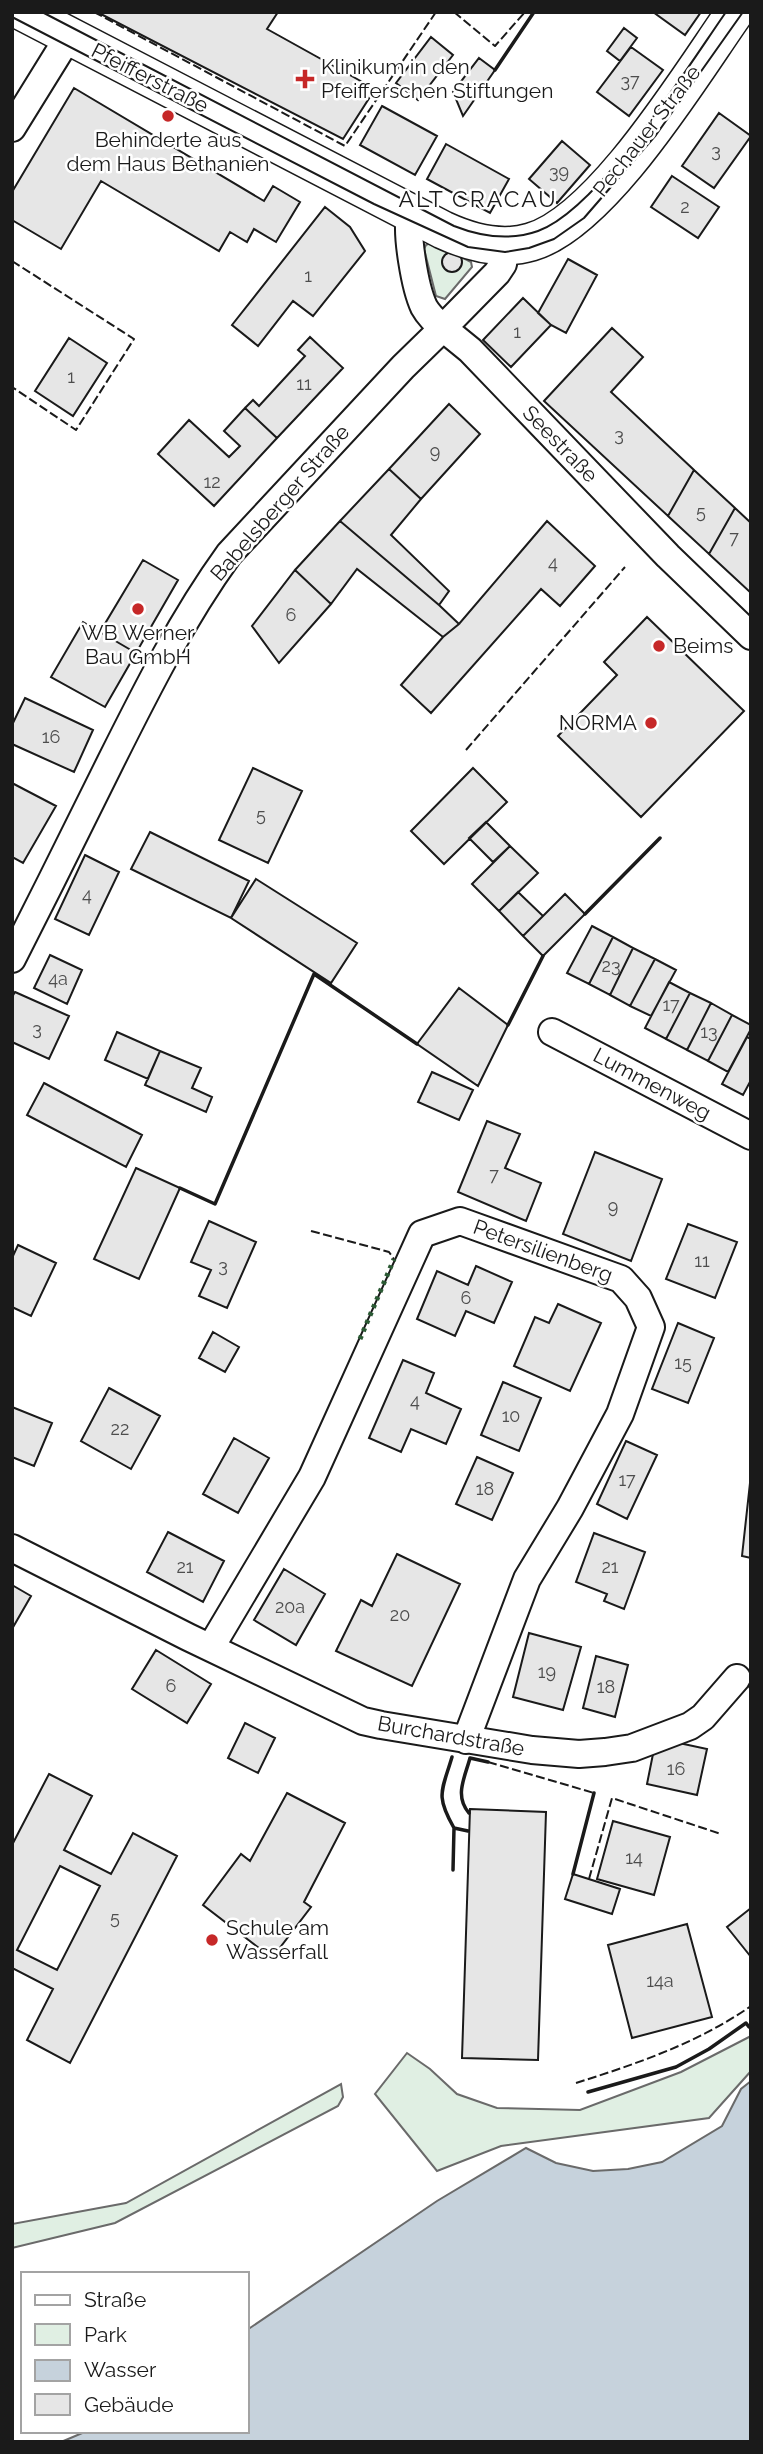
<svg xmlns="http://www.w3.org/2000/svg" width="763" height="2454" font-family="Raleway,sans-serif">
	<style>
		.green { fill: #e0efe3; stroke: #6a6a6a; stroke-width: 2 }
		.water { fill: #c6d2dc; stroke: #6a6a6a; stroke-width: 2 }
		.building { fill: #e6e6e6; stroke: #1a1a1a; stroke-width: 2; fill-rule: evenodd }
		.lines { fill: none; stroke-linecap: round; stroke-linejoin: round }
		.street-casing { stroke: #1a1a1a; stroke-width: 30 }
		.secondary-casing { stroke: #1a1a1a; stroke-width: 40 }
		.street { stroke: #fff; stroke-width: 26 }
		.secondary { stroke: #fff; stroke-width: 37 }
		.tram { stroke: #1a1a1a; stroke-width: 2 }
		.hedge { stroke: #2b5a34; stroke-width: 5; stroke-dasharray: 3.5 5; stroke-linecap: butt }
		.fence { stroke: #1a1a1a; stroke-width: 2; stroke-dasharray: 9 3.5; stroke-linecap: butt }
		.wall { stroke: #1a1a1a; stroke-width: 3.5 }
		.poi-dot { fill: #c62828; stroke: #fff; stroke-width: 2.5 }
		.labels { text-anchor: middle; stroke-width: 5; stroke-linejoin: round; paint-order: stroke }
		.number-label { font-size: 18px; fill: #4d4d4d }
		.poi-label { font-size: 21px; fill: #1a1a1a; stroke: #fff; text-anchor: start }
		.street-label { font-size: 21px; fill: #1a1a1a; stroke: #fff }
		.neighbourhood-label { font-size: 23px; letter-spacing: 2px; fill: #1a1a1a; stroke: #fff }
	</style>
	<rect width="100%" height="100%" fill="#fff"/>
	<path class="green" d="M432 242 471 262 472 267 445 299 436 296 424 249 426 245Z
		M751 2036V2071L709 2118 501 2146 437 2171 375 2094 407 2053 430 2069 457 2094 497 2108 580 2110 681 2072Z
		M341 2084 343 2097 338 2106 115 2223 12 2248V2224L126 2203Z"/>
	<path class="water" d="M751 2081V2442H61L87 2431H247V2330L437 2201 526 2148 556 2163 593 2171 628 2169 662 2162 722 2126 741 2089Z"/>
	<path class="building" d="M97 12H278L267 29 375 89 343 139Z
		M653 12H701L685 35Z
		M624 28 637 38 620 61 607 51Z
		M431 37 453 55 418 100 396 83Z
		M631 47 663 70 629 116 597 92Z
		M479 58 495 70 463 116 453 92Z
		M74 88 264 201 273 186 300 202 276 242 254 229 247 242 230 232 219 251 101 181 61 249 12 220V192Z
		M382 106 437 136 415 175 360 145Z
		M719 113 751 136 714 188 682 166Z
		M562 141 590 165 557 203 529 179Z
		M446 144 509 179 490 213 427 179Z
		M672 176 719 207 698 238 651 207Z
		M325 207 350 227 365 251 313 316 293 301 258 346 232 325Z
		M442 262a10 10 0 1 1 20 0a10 10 0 1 1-20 0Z
		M568 259 597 275 566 333 551 325 538 313Z
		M523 298 551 325 511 367 483 340Z
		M612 328 643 357 611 392 694 470 668 516 544 401Z
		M310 337 343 368 277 438 245 408 253 400 259 406 305 356 298 350Z
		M69 338 107 363 73 416 35 391Z
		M449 404 480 434 421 499 389 469Z
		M245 408 277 438 214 506 158 454 189 420 229 457 240 446 224 431Z
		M389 469 421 499 391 535 449 591 439 605 340 521Z
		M694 470 735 508 709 554 668 516Z
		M735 508 751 523V593L709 554Z
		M340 521 439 605 459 624 443 637 357 569 331 604 295 570Z
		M547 521 595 566 560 606 541 589 431 713 401 685 443 637 459 624Z
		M143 560 178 580 136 653 100 632Z
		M295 570 331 604 279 663 252 626Z
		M647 617 744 711 641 817 558 736 617 675 604 662Z
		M83 622 136 653 105 707 51 677Z
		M25 698 93 730 74 772 12 744V725Z
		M253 768 302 791 268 863 219 840Z
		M473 768 507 802 444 864 411 831Z
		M12 783 56 806 23 863 12 857Z
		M486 822 510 846 493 862 469 838Z
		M150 832 249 881 231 918 131 869Z
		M510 846 538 873 499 911 472 884Z
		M85 855 119 872 89 935 55 919Z
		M256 879 357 943 331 983 231 918Z
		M518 892 543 916 523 936 499 911Z
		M565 894 585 914 543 956 523 936Z
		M592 926 613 937 589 984 567 973Z
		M613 937 633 948 610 995 589 984Z
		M633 948 655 959 630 1006 610 995Z
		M50 955 82 970 67 1004 34 988Z
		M655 959 676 970 651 1016 630 1006Z
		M669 982 690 993 666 1039 645 1028Z
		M459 988 508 1025 478 1086 417 1044Z
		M15 992 69 1016 49 1059 12 1042V997Z
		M690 993 711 1003 687 1050 666 1039Z
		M711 1003 732 1015 708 1061 687 1050Z
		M732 1015 751 1025V1029L728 1072 708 1061Z
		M117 1032 160 1051 148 1079 105 1060Z
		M747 1037 751 1039V1080L743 1095 722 1084Z
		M160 1051 201 1068 192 1088 212 1097 206 1112 145 1085Z
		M432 1072 473 1090 459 1120 418 1102Z
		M44 1083 142 1135 126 1167 27 1115Z
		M487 1121 520 1134 505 1168 541 1183 526 1221 458 1192Z
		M595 1152 662 1179 631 1261 563 1234Z
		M136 1168 180 1188 139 1279 94 1259Z
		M209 1221 256 1242 227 1308 199 1296 211 1270 191 1262Z
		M688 1224 737 1242 715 1298 666 1279Z
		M18 1245 56 1263 31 1316 12 1307V1258Z
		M476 1266 512 1282 494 1323 466 1311 455 1336 417 1319 437 1271 468 1285Z
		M558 1304 601 1323 570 1391 514 1366 535 1317 549 1323Z
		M678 1323 714 1338 688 1403 652 1389Z
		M213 1332 239 1347 225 1372 199 1358Z
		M403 1360 434 1373 426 1393 461 1409 446 1444 411 1429 401 1452 369 1438Z
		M503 1382 541 1398 519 1451 481 1435Z
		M109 1388 160 1416 131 1469 81 1441Z
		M12 1407 52 1423 34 1466 12 1457Z
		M234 1438 269 1458 238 1513 203 1494Z
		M626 1441 657 1455 627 1519 597 1504Z
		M477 1457 513 1473 492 1520 456 1504Z
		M750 1483H751V1558L742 1556Z
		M168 1532 224 1561 203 1602 147 1572Z
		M594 1533 645 1552 624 1609 604 1601 607 1594 576 1582Z
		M397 1554 460 1584 412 1686 336 1651 361 1600 372 1606Z
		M284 1569 325 1594 296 1645 254 1620Z
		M12 1585 31 1596 12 1629Z
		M529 1633 581 1647 563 1710 513 1697Z
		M156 1650 211 1684 187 1723 132 1689Z
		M596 1656 628 1665 615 1717 583 1708Z
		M245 1723 275 1738 258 1773 228 1758Z
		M679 1743 707 1749 697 1795 647 1784 653 1754Z
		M49 1774 92 1796 64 1850 111 1874 133 1833 177 1856 70 2063 27 2040 53 1989 12 1968V1845ZM60 1866 100 1886 57 1970 17 1950Z
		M287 1793 345 1823 304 1902 311 1907 272 1958 203 1905 241 1854 250 1861Z
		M470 1809 546 1812 538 2060 462 2058Z
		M613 1821 670 1837 654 1895 597 1879Z
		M573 1874 620 1889 612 1914 565 1899Z
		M751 1908V1957L727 1927Z
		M687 1924 712 2017 632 2038 608 1945Z"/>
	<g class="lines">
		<defs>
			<path id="street" d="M12 128 69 36
				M506 245 503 264 497 273 443 328 470 350 668 556 751 636
				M12 959C45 894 78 828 110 763 146 691 182 619 229 554L403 367 443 328C435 321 429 316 424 307 415 288 406 235 410 214
				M552 1032 751 1136
				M12 1548 188 1637 363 1721 381 1725 532 1750 579 1754 605 1752 632 1748 690 1726 703 1717 737 1678
				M211 1647 312 1477 422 1234 460 1221 621 1279 638 1298 651 1327 620 1414 570 1508 527 1579 466 1740"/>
			<path id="secondary" d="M23 12 443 230C471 243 501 251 531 242 602 222 692 73 735 12"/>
		</defs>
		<use href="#street" class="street-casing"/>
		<use href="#secondary" class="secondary-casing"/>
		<use href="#street" class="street"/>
		<use href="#secondary" class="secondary"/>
		<path class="tram" d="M42 12 454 226C482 237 510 241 538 231 599 209 687 68 726 12
			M12 17 374 204 468 247 505 252 529 248 554 239 584 218 656 135 743 12"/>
		<path class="hedge" d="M360 1339 394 1259"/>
		<path class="fence" d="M94 12 345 146 436 12
			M454 12 495 46 525 12
			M12 261 134 339 76 430 12 387
			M466 750 625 567
			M311 1231 389 1252 394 1259
			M488 1762 594 1793
			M589 1879 612 1798 721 1834
			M576 2083C636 2064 698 2043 751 2006"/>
		<path class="wall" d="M495 70 534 12
			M585 914 660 838
			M508 1025 543 956
			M180 1188 215 1204 314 974 417 1044
			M750 1687H751
			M452 1757C442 1791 435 1795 454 1828L468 1831
			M469 1813C454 1796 465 1777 470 1758L488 1762
			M453 1870 454 1828
			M573 1874 594 1793
			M588 2092 676 2067 709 2049 746 2023 749 2027 751 2025"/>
	</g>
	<g class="poi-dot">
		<path d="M301.5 68.5h7v7h7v7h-7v7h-7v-7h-7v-7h7z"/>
		<circle cx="168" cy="116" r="7"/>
		<circle cx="138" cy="609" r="7"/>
		<circle cx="659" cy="646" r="7"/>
		<circle cx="651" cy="723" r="7"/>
		<circle cx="212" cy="1940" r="7"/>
	</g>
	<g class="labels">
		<g class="number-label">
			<text x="630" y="87">37</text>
			<text x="716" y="157">3</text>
			<text x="559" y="178">39</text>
			<text x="685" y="213">2</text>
			<text x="308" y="282">1</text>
			<text x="517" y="338">1</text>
			<text x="71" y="383">1</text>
			<text x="304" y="390">11</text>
			<text x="619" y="441">3</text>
			<text x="435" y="458">9</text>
			<text x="212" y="488">12</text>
			<text x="701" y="518">5</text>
			<text x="734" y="544">7</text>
			<text x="553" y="569">4</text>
			<text x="291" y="621">6</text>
			<text x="51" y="743">16</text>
			<text x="261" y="821">5</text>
			<text x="87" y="901">4</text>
			<text x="611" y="972">23</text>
			<text x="58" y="985">4a</text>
			<text x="671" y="1011">17</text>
			<text x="37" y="1035">3</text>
			<text x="709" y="1038">13</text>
			<text x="494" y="1181">7</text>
			<text x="613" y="1213">9</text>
			<text x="702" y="1267">11</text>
			<text x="223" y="1272">3</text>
			<text x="466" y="1304">6</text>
			<text x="683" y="1369">15</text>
			<text x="415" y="1407">4</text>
			<text x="511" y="1422">10</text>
			<text x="120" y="1435">22</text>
			<text x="627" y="1486">17</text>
			<text x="485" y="1495">18</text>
			<text x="185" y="1573">21</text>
			<text x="610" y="1573">21</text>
			<text x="290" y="1613">20a</text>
			<text x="400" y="1621">20</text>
			<text x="547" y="1678">19</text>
			<text x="171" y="1692">6</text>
			<text x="606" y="1693">18</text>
			<text x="676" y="1775">16</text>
			<text x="634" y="1864">14</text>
			<text x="115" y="1924">5</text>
			<text x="660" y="1987">14a</text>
		</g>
		<g class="poi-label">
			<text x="321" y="74">Klinikum in den<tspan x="321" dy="24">Pfeifferschen Stiftungen</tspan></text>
			<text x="168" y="147" text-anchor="middle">Behinderte aus<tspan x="168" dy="24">dem Haus Bethanien</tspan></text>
			<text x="138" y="640" text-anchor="middle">WB Werner<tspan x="138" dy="24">Bau GmbH</tspan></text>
			<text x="673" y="653">Beims</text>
			<text x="637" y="730" text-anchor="end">NORMA</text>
			<text x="226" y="1935">Schule am<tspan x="226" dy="24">Wasserfall</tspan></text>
		</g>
		<g class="street-label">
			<text transform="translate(150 78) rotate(27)" y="7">Pfeifferstraße</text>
			<text transform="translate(647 131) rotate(-52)" y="7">Pechauer Straße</text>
			<text transform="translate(560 444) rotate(46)" y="7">Seestraße</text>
			<text transform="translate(280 503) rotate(-49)" y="7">Babelsberger Straße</text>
			<text transform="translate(652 1084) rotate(28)" y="7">Lummenweg</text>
			<text transform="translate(543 1251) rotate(20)" y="7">Petersilienberg</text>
			<text transform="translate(451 1736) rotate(10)" y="7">Burchardstraße</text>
		</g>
		<g class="neighbourhood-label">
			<text x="478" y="207">ALT CRACAU</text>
		</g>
	</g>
	<rect width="763" height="2454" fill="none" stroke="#1a1a1a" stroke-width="28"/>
	<rect x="21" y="2272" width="228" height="161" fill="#ffffff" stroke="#a3a3a3" stroke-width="2"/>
	<rect x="35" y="2295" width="35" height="10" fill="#ffffff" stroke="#a3a3a3" stroke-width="2"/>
	<text x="84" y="2307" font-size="21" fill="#1a1a1a">Straße</text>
	<rect x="35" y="2324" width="35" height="21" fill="#e0efe3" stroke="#a3a3a3" stroke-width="2"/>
	<text x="84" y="2342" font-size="21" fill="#1a1a1a">Park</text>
	<rect x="35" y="2360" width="35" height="21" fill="#c6d2dc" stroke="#a3a3a3" stroke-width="2"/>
	<text x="84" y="2377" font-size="21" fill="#1a1a1a">Wasser</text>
	<rect x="35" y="2394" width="35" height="21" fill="#e6e6e6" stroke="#a3a3a3" stroke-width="2"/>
	<text x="84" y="2412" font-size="21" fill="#1a1a1a">Gebäude</text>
</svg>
